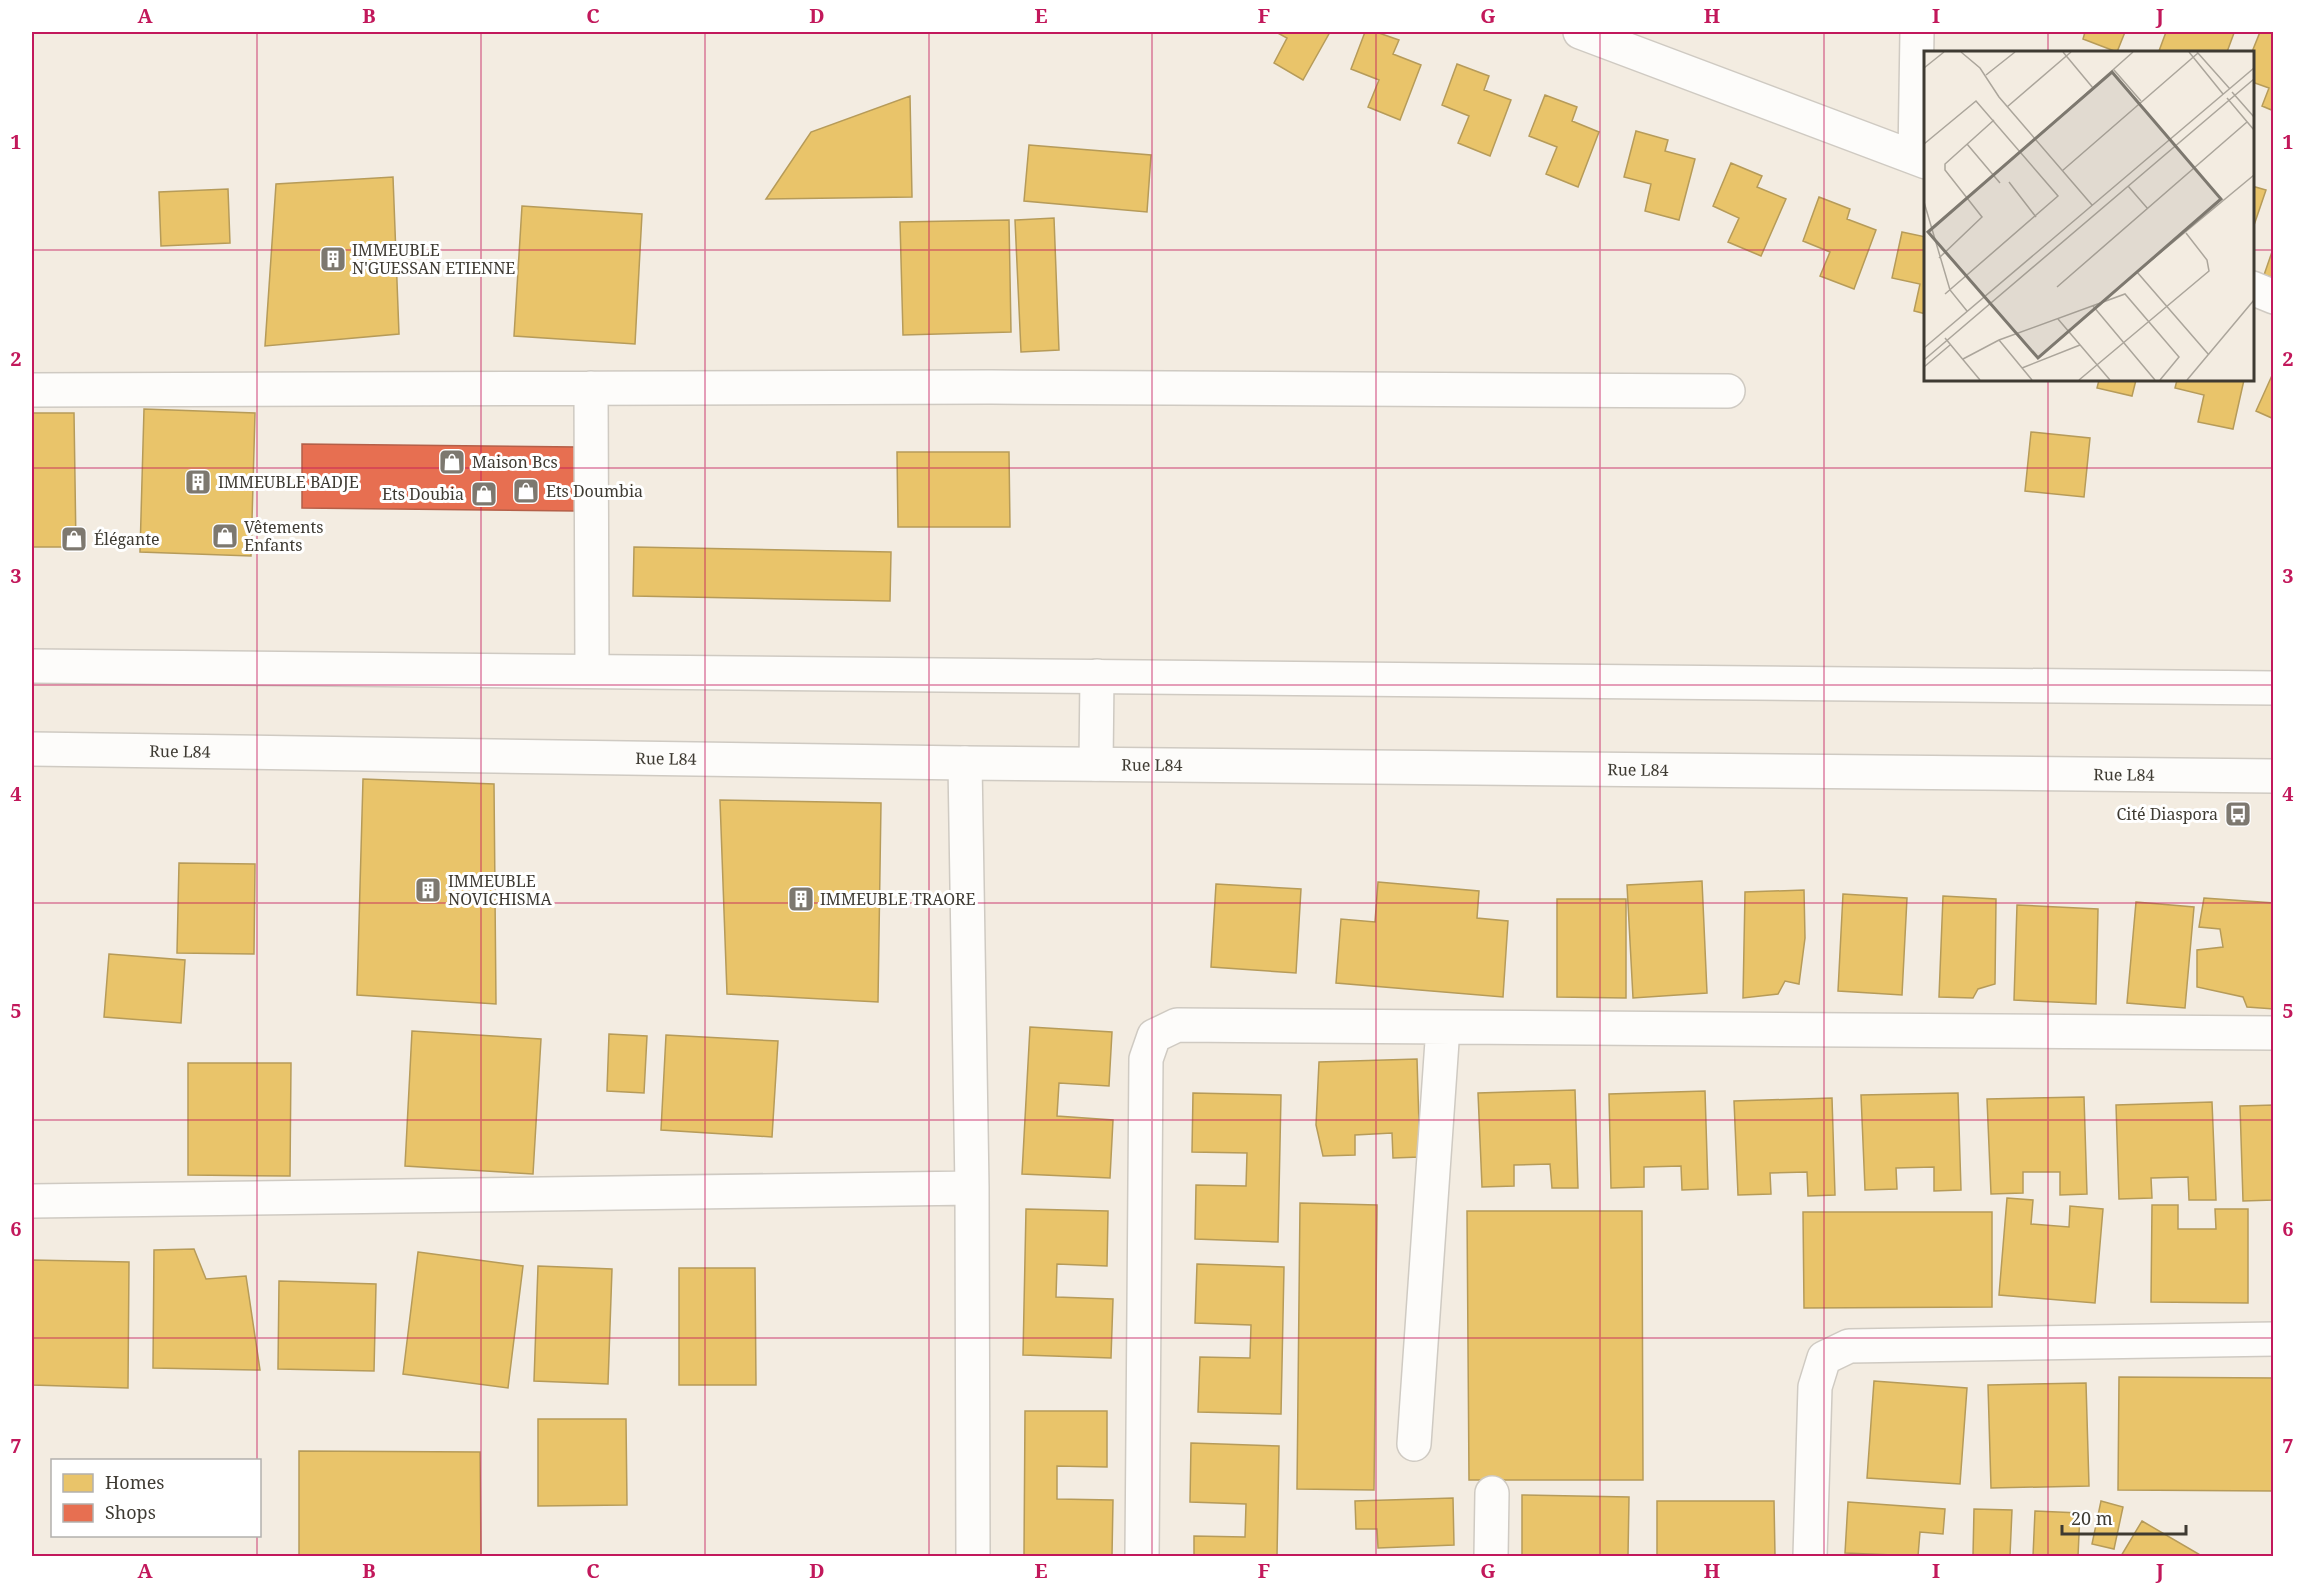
<svg xmlns="http://www.w3.org/2000/svg" width="2305" height="1588" font-family="'Noto Serif',serif">
	<style>
		.homes { fill: #e9c46a; stroke: #b69b59; stroke-width: 1.5 }
		.shops { fill: #e76f51; stroke: #b45f48; stroke-width: 1.5 }
		.lines { fill: none; stroke-linecap: round; stroke-linejoin: round }
		.minor-casing { stroke: #cfcac2; stroke-width: 36 }
		.major-casing { stroke: #cfcac2; stroke-width: 36 }
		.minor { stroke: #fdfcfa; stroke-width: 33 }
		.major { stroke: #fdfcfa; stroke-width: 33 }
		.grid { fill: none; stroke: #c2185b; stroke-width: 1.5; stroke-opacity: 0.55 }
		.labels { text-anchor: middle; stroke-width: 6; stroke-linejoin: round; paint-order: stroke }
		.poi-label { font-size: 16px; fill: #3e3a32; stroke: #fff; text-anchor: start }
		.street-label { font-size: 16px; fill: #3e3a32; stroke: #fff }
		.inset-road { fill: none; stroke: #aba59b; stroke-width: 1.5 }
		.view { fill: #7d786f; fill-opacity: 0.15; stroke: #7d786f; stroke-width: 3 }
		.inset-edge { fill: none; stroke: #3e3a32; stroke-width: 3 }
		.neatline { fill: none; stroke: #c2185b; stroke-width: 2 }
		.grid-label { font-size: 20px; text-anchor: middle; font-weight: bold; fill: #c2185b }
	</style>
	<rect width="100%" height="100%" fill="#f3ece1"/>
	<path class="homes" d="M1276 32H1330L1303 80 1274 63 1287 38Z
		M1365 32H1376L1399 40 1393 54 1421 65 1400 120 1368 107 1379 80 1351 69Z
		M2085 32H2125L2117 52 2083 39Z
		M2166 32H2231L2234 33 2227 52H2164L2159 51Z
		M2260 32H2274V111L2262 106 2269 88 2252 82V52Z
		M1457 64 1489 76 1484 90 1511 100 1490 156 1458 143 1469 116 1442 105Z
		M1545 95 1577 107 1572 121 1599 132 1578 187 1546 174 1557 147 1529 136Z
		M910 96 912 197 766 199 811 132Z
		M1636 131 1668 140 1665 151 1695 159 1679 220 1645 211 1651 184 1624 177Z
		M1029 145 1151 155 1147 212 1024 201Z
		M1731 163 1762 176 1757 187 1786 199 1761 256 1728 242 1739 218 1713 206Z
		M393 177 399 334 265 346 276 184Z
		M2252 186 2266 190 2252 231Z
		M228 189 230 243 161 246 159 192Z
		M1819 197 1850 209 1847 219 1876 230 1854 289 1820 276 1830 252 1803 241Z
		M522 206 642 214 635 344 514 336Z
		M1054 218 1059 350 1021 352 1015 220Z
		M1009 220 1011 332 903 335 900 222Z
		M1902 232 1926 237V314L1914 311 1920 284 1892 278Z
		M2274 246V278L2264 275Z
		M2274 371V419L2256 411Z
		M2099 380H2136L2132 396 2097 388Z
		M2177 380H2244L2233 429 2198 422 2204 395 2175 388Z
		M144 409 255 413 251 556 140 552Z
		M32 413H74L76 547H32Z
		M2031 432 2090 438 2084 497 2025 491Z
		M897 452H1009L1010 527H898Z
		M634 547 891 552 890 601 633 596Z
		M363 779 494 784 496 1004 357 995Z
		M720 800 881 803 878 1002 727 994Z
		M179 863 255 864 254 954 177 953Z
		M1702 881 1707 993 1633 998 1627 885Z
		M1378 882 1479 891 1477 918 1508 921 1503 997 1336 983 1341 919 1375 922Z
		M1216 884 1301 889 1296 973 1211 967Z
		M1804 890 1805 938 1799 984 1785 981 1778 994 1743 998 1745 892Z
		M1843 894 1907 898 1902 995 1838 991Z
		M1943 896 1996 899 1995 984 1978 989 1973 998 1939 997Z
		M2204 898 2274 903V1009L2247 1007 2243 997 2197 987V950L2223 947 2220 929 2199 927Z
		M1557 899H1626V998L1557 997Z
		M2136 902 2194 907 2185 1008 2127 1003Z
		M2017 905 2098 909 2096 1004 2014 1000Z
		M109 954 185 960 181 1023 104 1017Z
		M1030 1027 1112 1032 1109 1086 1059 1083 1057 1116 1113 1120 1110 1178 1022 1174Z
		M412 1031 541 1039 533 1174 405 1166Z
		M609 1034 647 1036 644 1093 607 1091Z
		M666 1035 778 1041 772 1137 661 1130Z
		M1417 1059 1420 1157 1393 1158 1392 1133 1355 1135V1155L1323 1156 1316 1125 1319 1062Z
		M188 1063H291L290 1176 188 1175Z
		M1575 1090 1578 1188H1552L1550 1164 1514 1165V1186L1482 1187 1478 1093Z
		M1705 1091 1708 1189 1682 1190 1681 1166 1644 1167V1187L1611 1188 1609 1094Z
		M1193 1093 1281 1095 1278 1242 1195 1239 1196 1185 1246 1186 1247 1153 1192 1152Z
		M1958 1093 1961 1190 1934 1191V1167L1896 1168 1897 1189 1865 1190 1861 1095Z
		M2084 1097 2087 1194 2060 1195V1172H2023V1193L1991 1194 1987 1099Z
		M1832 1098 1835 1195 1808 1196 1807 1172 1770 1173 1771 1194 1738 1195 1734 1101Z
		M2212 1102 2216 1200H2189L2188 1177 2151 1178 2152 1198 2119 1199 2116 1105Z
		M2274 1105V1200L2243 1201 2240 1106Z
		M2007 1198 2033 1200 2031 1224 2069 1227 2070 1206 2103 1209 2095 1303 1999 1295Z
		M1300 1203 1377 1205 1374 1490 1297 1489Z
		M2152 1205H2178V1229H2216L2215 1209H2248V1303L2151 1302Z
		M1026 1209 1108 1211 1107 1266 1057 1264 1056 1297 1113 1299 1111 1358 1023 1355Z
		M1467 1211H1642L1643 1480H1469Z
		M1803 1212H1992V1307L1804 1308Z
		M194 1249 206 1279 246 1276 260 1370 153 1368 154 1250Z
		M418 1252 523 1266 508 1388 403 1374Z
		M32 1260 129 1262 128 1388 32 1385Z
		M1197 1264 1284 1267 1281 1414 1198 1412 1200 1357 1250 1358 1251 1325 1195 1323Z
		M538 1266 612 1269 608 1384 534 1381Z
		M679 1268H755L756 1385H679Z
		M279 1281 376 1284 374 1371 278 1369Z
		M2119 1377 2274 1378V1491L2118 1490Z
		M1874 1381 1967 1388 1960 1484 1867 1478Z
		M2086 1383 2089 1486 1991 1488 1988 1385Z
		M1025 1411H1107V1467L1057 1466V1499L1113 1500 1112 1556H1024Z
		M538 1419H626L627 1505 538 1506Z
		M1191 1443 1279 1446 1277 1556H1194V1536L1245 1537 1246 1504 1190 1502Z
		M299 1451 480 1452 481 1556H299Z
		M1522 1495 1629 1497 1628 1556H1522Z
		M1453 1498 1454 1545 1378 1548 1377 1529H1356L1355 1501Z
		M1657 1501H1774L1775 1556H1657Z
		M2101 1501 2123 1507 2114 1549 2092 1544Z
		M1848 1502 1945 1509 1943 1534 1920 1532 1918 1556 1845 1553Z
		M1974 1509 2012 1510 2010 1556H1973Z
		M2035 1511 2080 1513 2078 1556H2033Z
		M2142 1521 2202 1556H2121Z"/>
	<path class="shops" d="M302 444 577 447 576 511 302 508Z"/>
	<g class="lines">
		<defs>
			<path id="minor" d="M1580 32 1926 162
				M1915 157 1917 32
				M2252 288 2274 297
				M591 388 592 671
				M32 390 991 387 1728 391
				M965 763 972 1188 973 1556
				M32 1201 972 1188
				M1414 1444 1443 1027
				M1142 1556 1146 1059 1154 1036 1177 1025 2274 1033
				M1491 1556 1492 1493
				M1810 1556 1815 1387 1824 1358 1849 1346 2274 1339"/>
			<g id="major">
				<path d="M32 666 2274 688"/>
				<path id="s1" d="M32 749 965 763 2274 776"/>
				<path d="M1096 764 1097 676"/>
			</g>
		</defs>
		<use href="#minor" class="minor-casing"/>
		<use href="#major" class="major-casing"/>
		<use href="#minor" class="minor"/>
		<use href="#major" class="major"/>
	</g>
	<path class="grid" d="M257 32V1460M481 32V1556M705 32V1556M929 32V1556M1152 32V1556M1376 32V1556M1600 32V1556M1824 32V1556M2048 32V52M32 250H1926M2252 250H2274M2048 380V1556M32 468H2274M32 685H2274M32 903H2274M32 1120H2274M32 1338H2274M257 1536V1556"/>
	<defs>
		<symbol id="building-square" viewBox="-11 -11 22 22"><rect x="-9" y="-9" width="18" height="18" rx="4" fill="#7d786f" stroke="#fff"/><path d="M-4-6H4V6H1V3H-1V6H-4ZM-2.5-4.3h1.7v1.8h-1.7ZM.8-4.3h1.7v1.8H.8ZM-2.5-1h1.7V.8h-1.7ZM.8-1h1.7V.8H.8Z" fill="#fff"/></symbol>
		<symbol id="shop-square" viewBox="-11 -11 22 22"><rect x="-9" y="-9" width="18" height="18" rx="4" fill="#7d786f" stroke="#fff"/><path d="M-5-2.5h2.3a2.7 3.5 0 0 1 5.4 0H5L5.5 6h-11ZM-1.5-2.5h3a1.5 2.3 0 0 0-3 0Z" fill="#fff"/></symbol>
		<symbol id="bus-square" viewBox="-11 -11 22 22"><rect x="-9" y="-9" width="18" height="18" rx="4" fill="#7d786f" stroke="#fff"/><path d="M-5-6H5V4H4V6H2V4H-2V6H-4V4H-5ZM-3.5-4V0h7V-4ZM-3.5 1.2v1.5H-2V1.2ZM2 1.2v1.5H3.5V1.2Z" fill="#fff"/></symbol>
	</defs>
	<g fill-rule="evenodd">
		<use href="#building-square" x="318" y="244" width="30" height="30"/>
		<use href="#shop-square" x="437" y="447" width="30" height="30"/>
		<use href="#building-square" x="183" y="467" width="30" height="30"/>
		<use href="#shop-square" x="511" y="476" width="30" height="30"/>
		<use href="#shop-square" x="469" y="479" width="30" height="30"/>
		<use href="#shop-square" x="210" y="521" width="30" height="30"/>
		<use href="#shop-square" x="59" y="524" width="30" height="30"/>
		<use href="#bus-square" x="2223" y="799" width="30" height="30"/>
		<use href="#building-square" x="413" y="875" width="30" height="30"/>
		<use href="#building-square" x="786" y="884" width="30" height="30"/>
	</g>
	<g class="labels">
		<g class="poi-label">
			<text x="352" y="256">IMMEUBLE<tspan x="352" dy="18">N'GUESSAN ETIENNE</tspan></text>
			<text x="472" y="468">Maison Bcs</text>
			<text x="218" y="488">IMMEUBLE BADJE</text>
			<text x="546" y="497">Ets Doumbia</text>
			<text x="464" y="500" text-anchor="end">Ets Doubia</text>
			<text x="244" y="533">Vêtements<tspan x="244" dy="18">Enfants</tspan></text>
			<text x="94" y="545">Élégante</text>
			<text x="2218" y="820" text-anchor="end">Cité Diaspora</text>
			<text x="448" y="887">IMMEUBLE<tspan x="448" dy="18">NOVICHISMA</tspan></text>
			<text x="820" y="905">IMMEUBLE TRAORE</text>
		</g>
		<g class="street-label">
			<text dy="6" stroke="none"><textPath href="#s1" startOffset="148">Rue L84</textPath></text>
			<text dy="6" stroke="none"><textPath href="#s1" startOffset="634">Rue L84</textPath></text>
			<text dy="6" stroke="none"><textPath href="#s1" startOffset="1120">Rue L84</textPath></text>
			<text dy="6" stroke="none"><textPath href="#s1" startOffset="1606">Rue L84</textPath></text>
			<text dy="6" stroke="none"><textPath href="#s1" startOffset="2092">Rue L84</textPath></text>
		</g>
	</g>
	<g transform="translate(1924 51)">
		<rect width="330" height="330" fill="#f3ece1"/>
		<path class="inset-road" d="M37 1 56 17 75 46 168 154M139 1 169 37M265 1 299 43M273 1 306 38M0 17 20 1M190 19 217 50M62 24 91 1M308 41 330 66M303 47 330 79M83 56 147 1M110 89 209 1M0 93 52 50 134 145 21 243M43 93 76 132M138 120 274 2M85 131 112 166M204 135 224 158M0 151 26 239 43 260M15 207 58 166 21 119V113L70 69M133 236 323 71M169 255 231 329M134 268 186 329M21 287 56 329M75 289 108 329M0 297 330 17M285 304 213 221 330 124M39 308 75 289 201 243 255 306 236 329M0 309 330 28M0 316 26 294M98 317 156 294M155 329 285 220 283 209 262 182M263 329 330 249"/>
		<path class="view" d="M188 21 297 148 114 307 4 181Z"/>
		<rect width="330" height="330" class="inset-edge"/>
	</g>
	<rect width="2305" height="1588" fill="none" stroke="#ffffff" stroke-width="66"/>
	<rect x="51" y="1459" width="210" height="78" fill="#ffffff" stroke="#b2b0ad" stroke-width="1.5"/>
	<rect x="63" y="1474" width="30" height="18" fill="#e9c46a" stroke="#b2b0ad" stroke-width="1.5"/>
	<text x="105" y="1489" font-size="18" fill="#3e3a32">Homes</text>
	<rect x="63" y="1504" width="30" height="18" fill="#e76f51" stroke="#b2b0ad" stroke-width="1.5"/>
	<text x="105" y="1519" font-size="18" fill="#3e3a32">Shops</text>
	<path d="M2062 1525v9h124v-9" fill="none" stroke="#3e3a32" stroke-width="3"/>
	<text x="2071" y="1525" font-size="18" fill="#3e3a32" stroke="#ffffff" stroke-width="4.5" paint-order="stroke">20 m</text>
	<rect x="33" y="33" width="2239" height="1522" class="neatline"/>
	<g class="grid-label">
		<text x="145" y="23">A</text>
		<text x="369" y="23">B</text>
		<text x="593" y="23">C</text>
		<text x="817" y="23">D</text>
		<text x="1041" y="23">E</text>
		<text x="1264" y="23">F</text>
		<text x="1488" y="23">G</text>
		<text x="1712" y="23">H</text>
		<text x="1936" y="23">I</text>
		<text x="2160" y="23">J</text>
		<text x="16" y="149">1</text>
		<text x="2288" y="149">1</text>
		<text x="16" y="366">2</text>
		<text x="2288" y="366">2</text>
		<text x="16" y="583">3</text>
		<text x="2288" y="583">3</text>
		<text x="16" y="801">4</text>
		<text x="2288" y="801">4</text>
		<text x="16" y="1018">5</text>
		<text x="2288" y="1018">5</text>
		<text x="16" y="1236">6</text>
		<text x="2288" y="1236">6</text>
		<text x="16" y="1453">7</text>
		<text x="2288" y="1453">7</text>
		<text x="145" y="1578">A</text>
		<text x="369" y="1578">B</text>
		<text x="593" y="1578">C</text>
		<text x="817" y="1578">D</text>
		<text x="1041" y="1578">E</text>
		<text x="1264" y="1578">F</text>
		<text x="1488" y="1578">G</text>
		<text x="1712" y="1578">H</text>
		<text x="1936" y="1578">I</text>
		<text x="2160" y="1578">J</text>
	</g>
</svg>
